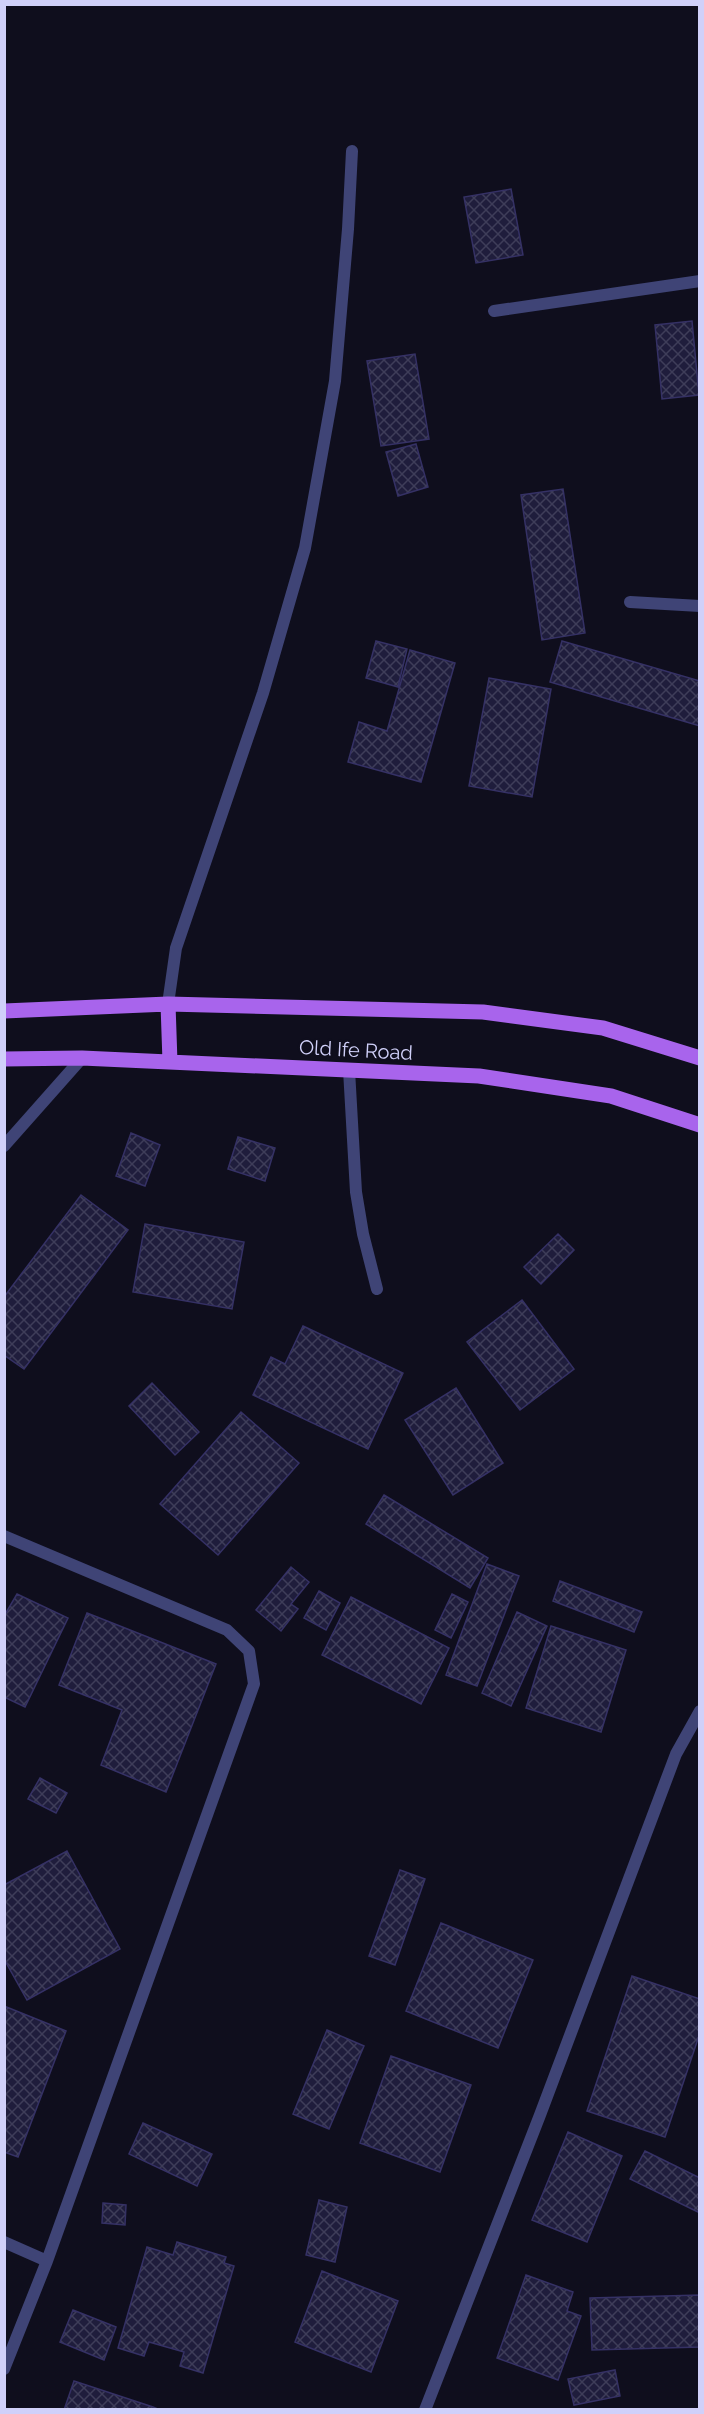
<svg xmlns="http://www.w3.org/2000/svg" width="704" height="2414" font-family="Raleway,sans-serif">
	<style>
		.building { fill: url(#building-cross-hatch); stroke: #353165; stroke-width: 1.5 }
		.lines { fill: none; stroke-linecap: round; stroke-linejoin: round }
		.lane { stroke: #3f4476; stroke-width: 12 }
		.street { stroke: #3f4476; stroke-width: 12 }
		.primary { stroke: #a864ec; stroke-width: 15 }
		.labels { text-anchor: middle; stroke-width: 4.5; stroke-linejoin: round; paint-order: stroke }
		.street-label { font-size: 20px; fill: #d0d0f9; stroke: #0f0e1d }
	</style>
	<defs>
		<pattern id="building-cross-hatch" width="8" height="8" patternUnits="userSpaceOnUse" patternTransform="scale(1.5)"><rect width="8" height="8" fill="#1f1d3c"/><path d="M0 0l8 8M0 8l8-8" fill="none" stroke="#3e3d59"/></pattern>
	</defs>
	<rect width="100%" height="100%" fill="#0f0e1d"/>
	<path class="building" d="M511 189 523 255 476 263 464 197Z
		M692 321 699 395 662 399 655 325Z
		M415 354 429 439 381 446 367 361Z
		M416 444 428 487 398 496 386 452Z
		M563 489 585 633 542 640 521 495Z
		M376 641 407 649 398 687 366 678Z
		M562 641 700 681V726L550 682Z
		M410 650 455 663 421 782 348 762 359 722 387 731Z
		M489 678 551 689 532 797 469 786Z
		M131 1133 160 1145 145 1186 116 1176Z
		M238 1137 275 1148 265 1181 228 1169Z
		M81 1195 128 1230 24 1369 4 1355V1297Z
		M145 1224 244 1242 232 1309 133 1292Z
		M558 1234 574 1250 541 1284 524 1267Z
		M522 1300 574 1369 520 1410 467 1342Z
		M303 1326 403 1373 368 1449 253 1395 271 1357 285 1364Z
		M152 1383 199 1432 175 1455 129 1406Z
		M456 1388 503 1463 453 1495 405 1420Z
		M241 1412 299 1463 218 1555 160 1504Z
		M384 1495 488 1558 470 1588 366 1524Z
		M487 1564 519 1576 477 1686 446 1675Z
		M291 1567 309 1582 291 1604 298 1609 281 1631 256 1610Z
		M560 1581 642 1612 634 1632 553 1601Z
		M319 1591 340 1603 326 1630 304 1618Z
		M17 1594 68 1618 25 1707 4 1697V1616Z
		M452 1594 468 1602 451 1638 435 1630Z
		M351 1597 449 1648 421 1704 322 1655Z
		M517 1612 547 1626 511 1706 482 1693Z
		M87 1613 216 1664 166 1792 101 1765 122 1710 59 1685Z
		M551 1626 626 1650 601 1732 526 1708Z
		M40 1778 67 1793 56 1813 28 1799Z
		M67 1851 120 1949 27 2000 4 1959V1885Z
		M400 1870 425 1879 395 1965 369 1956Z
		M441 1923 533 1960 498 2048 406 2011Z
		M632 1976 700 1999V2033L665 2137 587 2111Z
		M4 2006 66 2031 18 2157 4 2152Z
		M327 2030 364 2046 329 2129 293 2114Z
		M391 2056 471 2085 440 2172 360 2143Z
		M143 2123 212 2154 197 2186 129 2154Z
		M568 2132 622 2156 587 2242 532 2220Z
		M645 2151 700 2178V2213L630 2179Z
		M319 2200 347 2207 335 2262 306 2255Z
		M103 2203 126 2205 125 2225 102 2223Z
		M177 2242 226 2257 224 2263 234 2266 203 2373 180 2366 184 2352 149 2342 144 2356 118 2348 147 2247 173 2255Z
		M322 2271 398 2301 371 2372 295 2342Z
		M526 2275 573 2292 567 2311 581 2316 558 2380 497 2358Z
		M700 2295V2347L592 2350 590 2298Z
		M73 2310 116 2327 104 2360 60 2342Z
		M615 2370 620 2396 574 2405 568 2379Z
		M74 2381 153 2407 160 2410H64Z"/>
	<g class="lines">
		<path class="lane" d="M168 1004 176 948 263 693 305 548 335 381 348 229 352 151
			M349 1070 356 1192 363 1234 377 1289"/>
		<path class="street" d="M494 311 700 281
			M630 602 700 606
			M4 1146 82 1058
			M4 1536 227 1630 249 1651 254 1684 47 2261 4 2369
			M4 2242 47 2261
			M425 2410 540 2115 676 1754 700 1711"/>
		<path class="primary" d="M168 1004 170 1062
			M4 1011 168 1004 483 1012 603 1028 700 1058
			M4 1059 82 1058 479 1076 611 1096 700 1125"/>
	</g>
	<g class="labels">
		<g class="street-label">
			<text transform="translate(356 1050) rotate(3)" y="7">Old Ife Road</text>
		</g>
	</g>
	<rect width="704" height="2414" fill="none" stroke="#d0d0f9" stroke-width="12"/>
</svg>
